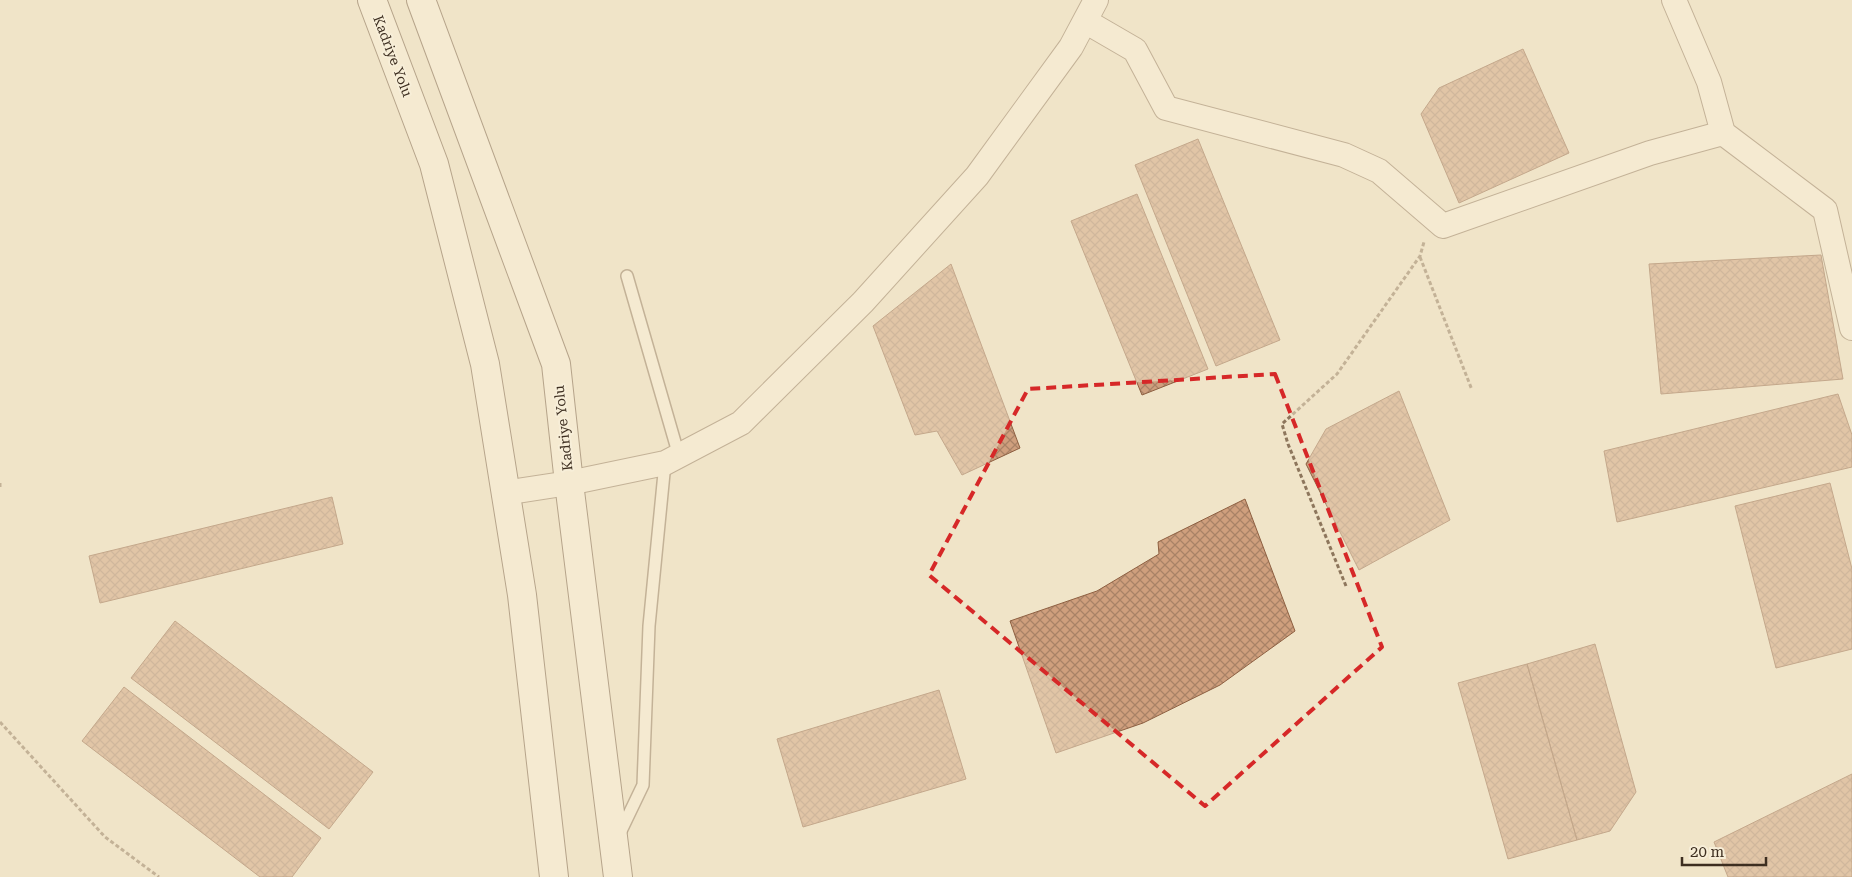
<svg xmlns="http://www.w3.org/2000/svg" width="1852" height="877" font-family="'Roboto Serif',serif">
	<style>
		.building { fill: url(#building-cross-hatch); stroke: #8d5f41 }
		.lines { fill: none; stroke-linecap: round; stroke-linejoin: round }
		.service-casing { stroke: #8d765c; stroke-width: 14 }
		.minor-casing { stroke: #8d765c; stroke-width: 26 }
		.secondary-casing { stroke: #6f573f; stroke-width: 30 }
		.path { stroke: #8d765c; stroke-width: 3; stroke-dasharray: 4 2.5; stroke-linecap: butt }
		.service { stroke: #faf1dc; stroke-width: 11 }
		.minor { stroke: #faf1dc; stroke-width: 24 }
		.secondary { stroke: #faf1dc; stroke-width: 28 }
		.marked { fill: none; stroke: #d62828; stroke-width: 4; stroke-dasharray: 10 6; stroke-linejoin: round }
		.labels { text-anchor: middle; stroke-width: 4; stroke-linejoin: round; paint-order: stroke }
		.street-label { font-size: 14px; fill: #3d2e20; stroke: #f7eed8 }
	</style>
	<defs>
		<pattern id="building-cross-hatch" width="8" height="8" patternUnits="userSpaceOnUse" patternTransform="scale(1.25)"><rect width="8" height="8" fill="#cf9f7d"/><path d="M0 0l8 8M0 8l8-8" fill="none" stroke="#a98266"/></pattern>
	</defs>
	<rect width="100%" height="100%" fill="#f0e4c8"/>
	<path class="building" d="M1523 49 1569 153 1459 203 1421 114 1439 88Z
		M1198 139 1280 340 1216 366 1135 165Z
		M1137 194 1208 369 1142 395 1071 221Z
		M1821 255 1843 379 1661 394 1649 264Z
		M951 264 1020 448 962 475 937 431 915 435 873 326Z
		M1399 391 1450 520 1359 570 1306 464 1326 429Z
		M1838 394 1852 435V467L1617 522 1604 451Z
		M1830 483 1852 569V649L1776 668 1735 506Z
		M332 497 343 544 100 603 89 556Z
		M1245 499 1295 631 1220 685 1143 723 1056 753 1010 621 1097 591 1159 554 1158 542Z
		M175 621 373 772 329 829 131 678Z
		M1595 644 1636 792 1610 831 1577 840 1527 664Z
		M1527 664 1577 840 1508 859 1458 683Z
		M124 687 321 838 292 877H260L82 741Z
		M939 690 966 779 803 827 777 739Z
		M1852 774V877H1728L1714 842Z"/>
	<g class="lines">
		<defs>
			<path id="service" d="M627 276 679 456
				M619 835 643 785 649 626 665 463"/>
			<path id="minor" d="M1674 0 1709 82 1723 133
				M1085 21 1135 50 1166 108 1344 155 1379 171 1443 226 1650 153 1723 133 1825 210 1852 328
				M504 493 569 483 665 463 741 423 863 302 977 176 1071 47 1096 0"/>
			<path id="secondary" d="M372 0 434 164 485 364 522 595 554 877
				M421 0 556 364 569 483 618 877"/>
		</defs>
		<use href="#service" class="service-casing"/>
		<use href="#minor" class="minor-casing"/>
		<use href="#secondary" class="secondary-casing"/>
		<path class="path" d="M1420 257 1472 390
			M0 483V489
			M1346 586 1288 444 1282 424 1337 374 1420 256 1424 242
			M0 722 105 837 159 877"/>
		<use href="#service" class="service"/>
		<use href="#minor" class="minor"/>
		<use href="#secondary" class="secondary"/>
	</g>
	<path d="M0 0H1852V877H0ZM1275 374 1382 647 1205 806 929 575 1028 389Z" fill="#f0e4c8" fill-opacity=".55" fill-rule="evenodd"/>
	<path class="marked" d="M1275 374 1382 647 1205 806 929 575 1028 389Z"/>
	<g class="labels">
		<g class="street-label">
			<text transform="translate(393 56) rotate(69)" y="5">Kadriye Yolu</text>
			<text transform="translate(563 428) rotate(-96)" y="5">Kadriye Yolu</text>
		</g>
	</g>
	<path d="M1682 857v8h84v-8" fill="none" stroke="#3d2e20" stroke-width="2.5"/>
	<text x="1690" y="857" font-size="15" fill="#3d2e20" stroke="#f7eed8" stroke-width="4" paint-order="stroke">20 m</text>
</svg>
